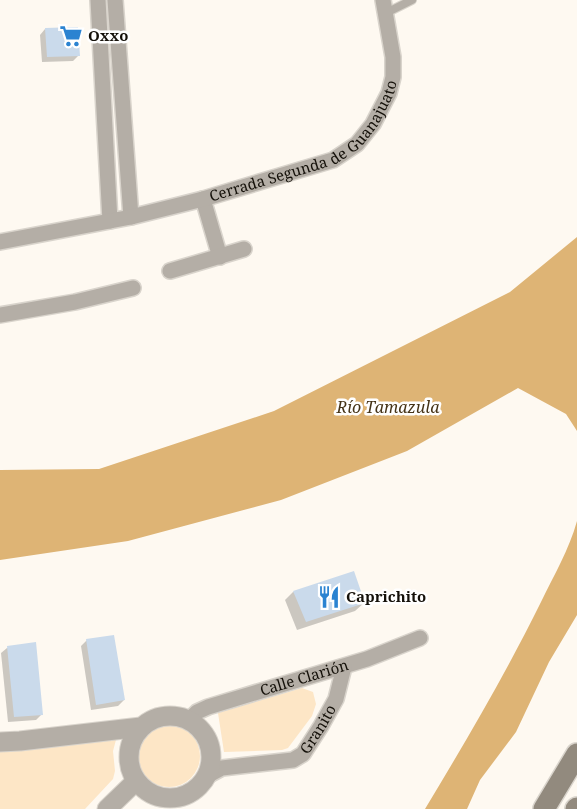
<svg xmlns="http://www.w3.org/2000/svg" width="577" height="809" font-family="'Noto Serif',serif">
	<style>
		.grass { fill: #fde6c6 }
		.water { fill: #deb475 }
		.shadow { fill: #0003 }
		.building { fill: #cadaeb }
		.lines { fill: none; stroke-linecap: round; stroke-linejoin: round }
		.service-casing { stroke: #d9d4cc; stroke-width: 10 }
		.minor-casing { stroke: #d9d4cc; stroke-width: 18 }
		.tertiary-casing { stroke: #d9d4cc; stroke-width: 21 }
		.secondary-casing { stroke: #d9d4cc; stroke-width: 24 }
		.service { stroke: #b4aea6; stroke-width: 8 }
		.minor { stroke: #b4aea6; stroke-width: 15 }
		.tertiary { stroke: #b4aea6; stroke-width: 19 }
		.secondary { stroke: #928a7e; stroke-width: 21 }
		.labels { text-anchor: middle; stroke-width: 5; stroke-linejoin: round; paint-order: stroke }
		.poi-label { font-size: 15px; font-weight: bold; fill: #141009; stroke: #fff; text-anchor: start }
		.street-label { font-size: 15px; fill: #141009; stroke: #fff }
		.water-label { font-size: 16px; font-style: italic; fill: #453317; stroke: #fff }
	</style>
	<rect width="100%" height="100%" fill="#fef9f1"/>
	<path class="grass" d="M302 688 313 692 316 704 312 716 288 748 282 750 224 752 218 713Z
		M138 756a31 31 0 1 1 62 0a31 31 0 1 1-62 0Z
		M117 736 113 751 115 771 113 779 85 809H0V742Z"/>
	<path class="water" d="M577 237V431L566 414 518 388 407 451 281 500 128 541 0 560V470L99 469 274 411 510 292Z
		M577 521V615L549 662 516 732 480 780 467 809H425C466 741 506 673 541 602 554 575 569 550 577 521Z"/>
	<path class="shadow" d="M45 29 78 56 73 61 42 62 40 35Z
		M293 592 364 603 355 611 297 630 285 600Z
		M87 640 124 700 118 706 91 710 81 646Z
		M35 643 42 714 36 720 8 722 1 653 7 648Z"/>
	<path class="building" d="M78 27 80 56 47 57 45 28Z
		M354 571 365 603 306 622 293 591Z
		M114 635 125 700 96 705 86 639Z
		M36 642 43 715 14 717 7 646Z"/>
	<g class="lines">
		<defs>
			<path id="service" d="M386 13 412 0"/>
			<g id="minor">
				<path d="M98 0 110 221"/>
				<path d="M115 0 131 217"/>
				<path d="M203 199 220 257"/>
				<path id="s1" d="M0 242 131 217 203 199 333 160 357 144 373 124 389 93 393 77V57L383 0"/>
				<path d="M170 271 244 249"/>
				<path d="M0 315 75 302 133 288"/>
				<path id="s2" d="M189 720 197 712 208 707 367 659 420 638"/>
				<path id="s3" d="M207 776 222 768 293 760 303 754 321 726 336 699 344 667"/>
			</g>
			<path id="tertiary" d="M129 757a41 41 0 1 1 82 0a41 41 0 1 1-82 0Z
				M0 742 20 741 141 727
				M107 809 136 781"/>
			<path id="secondary" d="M544 809 577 754
				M576 809 577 808"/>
		</defs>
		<use href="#service" class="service-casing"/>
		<use href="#minor" class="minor-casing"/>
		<use href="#tertiary" class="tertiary-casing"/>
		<use href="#secondary" class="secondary-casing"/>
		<use href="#service" class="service"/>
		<use href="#minor" class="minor"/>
		<use href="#tertiary" class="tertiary"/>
		<use href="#secondary" class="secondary"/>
	</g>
	<defs>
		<symbol id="supermarket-bare" viewBox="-9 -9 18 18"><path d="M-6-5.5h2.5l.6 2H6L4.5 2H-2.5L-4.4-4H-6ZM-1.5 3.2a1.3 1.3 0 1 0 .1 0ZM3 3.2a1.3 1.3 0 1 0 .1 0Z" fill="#2b83d1" stroke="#fff" stroke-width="2.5" paint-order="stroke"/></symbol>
		<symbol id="restaurant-bare" viewBox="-9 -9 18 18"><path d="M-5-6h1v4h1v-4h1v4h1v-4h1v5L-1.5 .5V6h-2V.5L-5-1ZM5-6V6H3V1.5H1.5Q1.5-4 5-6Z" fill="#2b83d1" stroke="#fff" stroke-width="2.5" paint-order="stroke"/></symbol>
	</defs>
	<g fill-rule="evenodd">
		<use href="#supermarket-bare" x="55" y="20" width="32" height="32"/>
		<use href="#restaurant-bare" x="313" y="581" width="32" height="32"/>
	</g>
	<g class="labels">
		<g class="poi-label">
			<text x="88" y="41">Oxxo</text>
			<text x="346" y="602">Caprichito</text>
		</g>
		<g class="street-label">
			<text dy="5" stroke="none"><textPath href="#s1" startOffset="330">Cerrada Segunda de Guanajuato</textPath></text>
			<text dy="5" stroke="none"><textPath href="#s2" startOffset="124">Calle Clarión</textPath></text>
			<text dy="5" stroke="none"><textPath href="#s3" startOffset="129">Granito</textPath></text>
		</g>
		<g class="water-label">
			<text x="388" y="413">Río Tamazula</text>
		</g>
	</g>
</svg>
